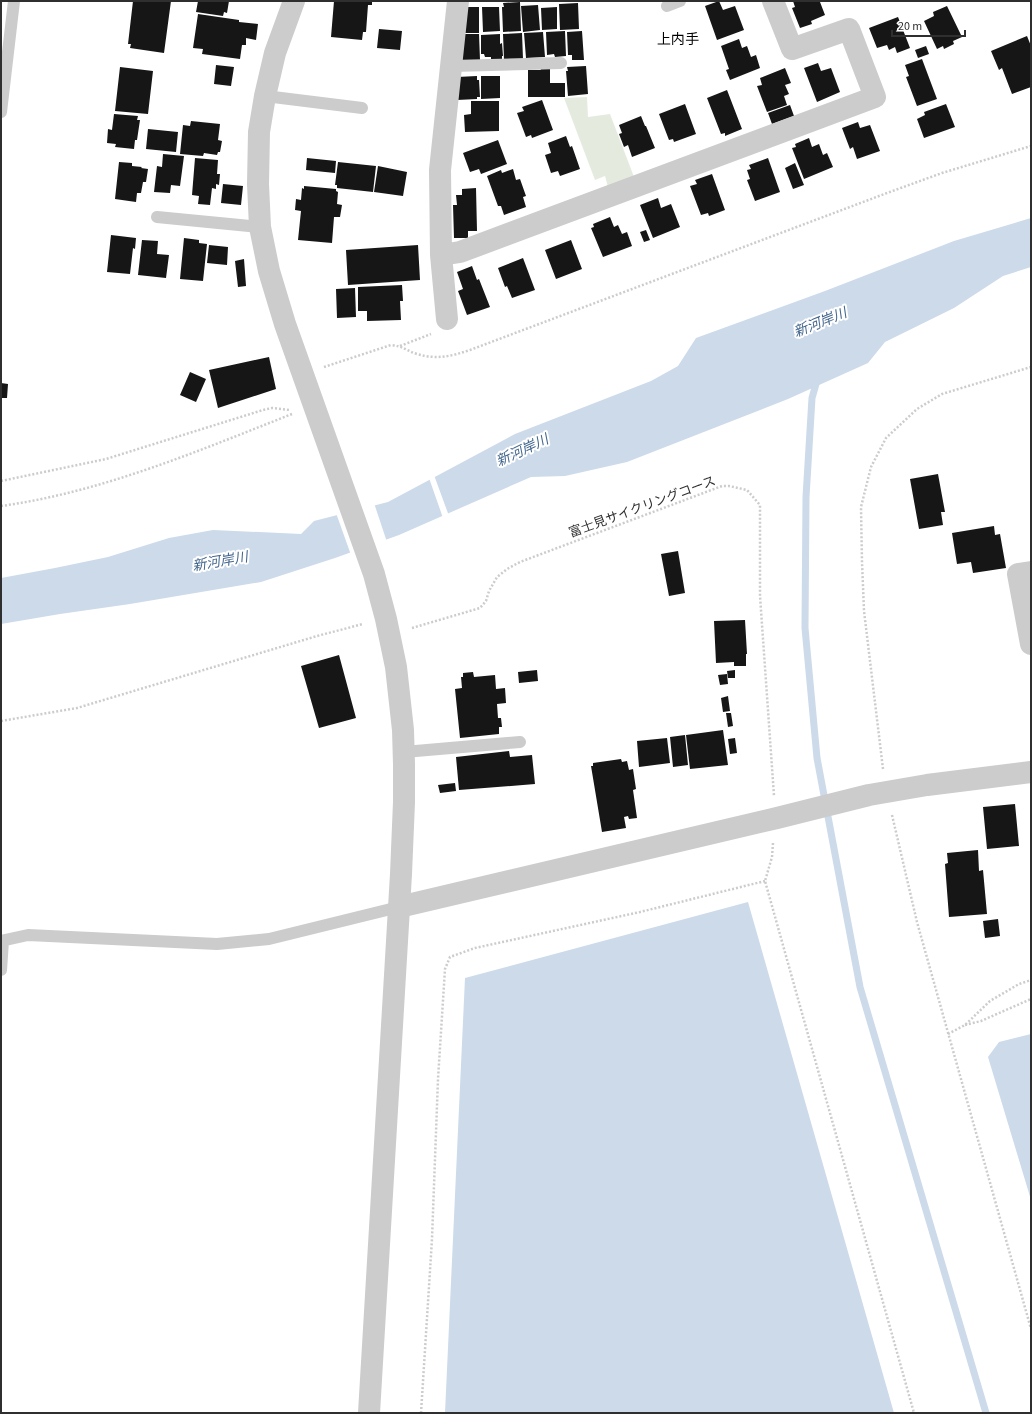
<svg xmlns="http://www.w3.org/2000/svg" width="1032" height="1414" font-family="'Source Sans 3','Noto Sans JP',sans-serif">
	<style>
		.green { fill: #e4ebde }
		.water { fill: #ccdaea }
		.pier { fill: #fff }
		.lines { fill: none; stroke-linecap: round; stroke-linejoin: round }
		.stream { stroke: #ccdaea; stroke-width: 7 }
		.building { fill: #161616 }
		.path { stroke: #ccc; stroke-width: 2.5; stroke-dasharray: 2 2; stroke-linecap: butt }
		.service { stroke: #ccc; stroke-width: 12 }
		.minor { stroke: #ccc; stroke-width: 22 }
		.tertiary { stroke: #ccc; stroke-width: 22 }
		.labels { text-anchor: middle; stroke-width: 4; stroke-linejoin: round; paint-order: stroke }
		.street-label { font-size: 13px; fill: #2f2f2f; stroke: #fff }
		.neighbourhood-label { font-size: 14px; fill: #000; stroke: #fff }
		.water-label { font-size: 14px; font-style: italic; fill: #43668c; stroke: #fff }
	</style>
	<rect width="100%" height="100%" fill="#fff"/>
	<path class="green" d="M587 97 588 117 610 114 634 177 608 187 605 176 595 180 564 98Z"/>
	<path class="water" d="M1031 218V267L1003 276 954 308 885 342 868 363 788 399 627 462 565 476 531 477 399 535 335 558 261 582 130 604 60 614 1 624V578L55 568 108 557 169 538 213 530 301 534 314 521 388 502 515 434 651 381 678 366 696 338 825 291 954 241Z
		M748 902 894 1413H445L465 978Z
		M1031 1034V1200L988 1057 999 1042Z"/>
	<path class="pier" d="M434 475 449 516 443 518 429 478Z
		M374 503 387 542 351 555 336 513Z"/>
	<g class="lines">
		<path class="stream" d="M818 377 812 398 806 497 805 628 817 758 860 987 986 1413"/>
	</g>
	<path class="building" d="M133 1H171L164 53 130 48 131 44H128Z
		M198 1H229L227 13 224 12 223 16 196 12Z
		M334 1H372V5H368L366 32H363L362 40 331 37Z
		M719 1 723 10 735 6 744 30 717 40 705 6Z
		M793 1H823L820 2 825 15 811 21 812 24 800 28 792 8 795 7Z
		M520 2 521 31 503 32 502 7H504L503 3Z
		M578 3 579 29 560 30 559 4Z
		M538 5 540 30 523 32 521 6Z
		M947 6 962 37 953 41 954 44 944 49 943 46 937 49 924 21 934 16 933 12Z
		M465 7H479V33H463Z
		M482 7H499L500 31 483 32Z
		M557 7V29L542 30 541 8Z
		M198 14 239 20V22L258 24 256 40 246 38V45H242L240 59 202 54 203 49 193 48Z
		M898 17 910 48 897 53 895 47 889 50 887 45 877 48 869 28Z
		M379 29 402 31 400 50 377 48Z
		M565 31 566 56 555 57 554 54 547 55 546 32Z
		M582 31 584 60H572V55H568L567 32Z
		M543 32 545 57 526 58 524 33Z
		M522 33 523 59 504 60 503 34Z
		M461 34H479L480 60 462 61Z
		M500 34V44L502 43 503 56H502V59L491 60V57H485L484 54H481V35Z
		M1027 36 1031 46V87L1012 94 1002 68 999 70 991 51Z
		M739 39 742 48 747 46 751 57 756 55 760 68 730 80 726 70 729 69 721 46Z
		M926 46 929 54 918 58 915 50Z
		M922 59 937 99 917 106 906 77 909 76 905 65Z
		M818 63 821 71 831 68 840 92 817 102 804 68Z
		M216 65 234 67 231 86 214 84Z
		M586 66 588 94 568 96 566 71H568L567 67Z
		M120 67 153 71 148 114 115 111Z
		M540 68H550V83H565V97H528V70H541Z
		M785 68 791 83 785 85 789 94 784 96 787 105 767 112 757 86 762 85 760 78Z
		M477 76V80H479L480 97H477V99L457 100V77Z
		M481 76H500V98L481 99Z
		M727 90 742 129 725 136V133L721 134 707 98Z
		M542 100 553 130 532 138 531 135 526 137 517 113 524 111 522 107Z
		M471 101H499V131L465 132 464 115 471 114Z
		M685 104 696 134 674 142 673 139 669 140 659 114Z
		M946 104 955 127 924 138 917 119 925 115 924 112Z
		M790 105 794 116 772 124 768 113Z
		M114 114 138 116 137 120H140L137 140H135L134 149 115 147 116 144 107 143 108 129 112 130Z
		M641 116 645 126H646L655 148 632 157 628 145 624 147 619 134 622 133 619 125Z
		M191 121 220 124 218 140 222 141 220 152H218L217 155 204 153 203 156 180 154 183 125 190 126Z
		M858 122 860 128 870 125 880 151 857 159 853 147 850 149 842 128Z
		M148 129 178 132 176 152 146 149Z
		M566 136 570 147 572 146 580 169 560 176 558 171 551 173 545 155 551 153 548 143Z
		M809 138 812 147 819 144 823 155 827 153 833 167 804 179 792 148 796 147 795 144Z
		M498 140 507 164 481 174 479 169 470 172 463 153Z
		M163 154 184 156 180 186 171 185 170 193 154 192 157 166 162 167Z
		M195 158 218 160 217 174H220L219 185 216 184V189L212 188 210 205 198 204 199 196 192 195Z
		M307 158 336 161 335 173 306 170Z
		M768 158 780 192 755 201 747 180 750 179 747 170 751 169 749 165Z
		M119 162 132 163V166L142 167 141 168 148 169 146 182H143L141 193H137L136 202 115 199Z
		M338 162 376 166 373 192 337 188V185H335Z
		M795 163 804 185 793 189 785 168Z
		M378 166 407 172 403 196 374 192Z
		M513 169 516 180 520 179 526 196 523 197 526 207 504 215 501 206H498L487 176 501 170 502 173Z
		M712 174 725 210 709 216 708 213 701 215 690 186 697 184 695 180Z
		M223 184 243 186 241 205 221 203Z
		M304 186 336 189V191L338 192 337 204 342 205 340 217H334L332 243 298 240 301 211 295 210 296 199 301 200 302 188 304 189Z
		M476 188 477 231H468V238H454L453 205H457L456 195H462V189Z
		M658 198 661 208 671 204 680 227 653 238 640 205Z
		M610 217 614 227 618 225 622 234 627 232 632 246 603 257 591 228 594 227 593 224Z
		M646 230 650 240 644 242 640 232Z
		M111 235 136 238 135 249 133 248 130 274 107 272Z
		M184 238 199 240V243L207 244 203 281 180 279Z
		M142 240 158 241 157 254 169 255 166 278 138 275Z
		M571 240 582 269 556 279 545 250Z
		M209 245 228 247 227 265 207 263Z
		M418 245 420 280 348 285 346 250Z
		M523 258 535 290 512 298 507 286 505 287 498 268Z
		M244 259 246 286 238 287 235 261Z
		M472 266 477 280 479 279 490 307 467 315 458 291 463 289 457 272Z
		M402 285 403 301H400L401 320 367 321V311H358V287Z
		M355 288 356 317 337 318 336 289Z
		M269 357 276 389 218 408 209 370Z
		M190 372 206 379 196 402 180 395Z
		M1 383 8 384 7 398H1Z
		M938 474 945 512H941L943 525 919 529 910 479Z
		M994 526 995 535 1000 534 1006 568 973 573 971 562 957 564 952 533Z
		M678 551 685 593 669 596 661 554Z
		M745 620 747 654H746V666H734V662L716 663 714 621Z
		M339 655 356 718 319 728 301 666Z
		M537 670 538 681 519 683 518 672Z
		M735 670V678H728L727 671Z
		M473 672 474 677 495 675 496 689 505 688 506 703 497 704 498 718H501L502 727H499V734L460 738 455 689 462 688 461 677H463V673Z
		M727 674 728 684 720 685 718 675Z
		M728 696 730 711 723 712 721 698Z
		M726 713H731L733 726 728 727Z
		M723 730 728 765 690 769 686 735Z
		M685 735 688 765 673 767 670 737Z
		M667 738 670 763 639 767 637 741Z
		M735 738 737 753 730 754 728 739Z
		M509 751 510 757 532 755 535 784 459 790 456 757Z
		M621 759 622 762 627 761 629 770 633 769 636 789 633 790 637 818 629 819 628 816 624 817 626 828 602 832 591 766H593V763Z
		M455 783 456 791 440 793 438 785Z
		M1015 804 1019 846 987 849 983 807Z
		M978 850 979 871 983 870 987 914 949 917 945 864 948 863 947 853Z
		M998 919 1000 936 985 938 983 921Z"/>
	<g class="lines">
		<path class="path" d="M400 346 431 334
			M324 367 391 345C403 346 407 351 417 354 437 360 452 356 470 350L887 193 942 173 1031 146
			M1 481 106 459 263 410 272 408 290 410
			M1 506C102 492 198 451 292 414
			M412 628 480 608 486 601 489 591 497 577 507 569 520 562 722 486H729L747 490 760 505V596L774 796
			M1 721 77 708 317 636 363 624
			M883 769 864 611 862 562 861 507 871 467 886 438 917 409 942 394 1031 367
			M892 815 917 922 1031 1329
			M773 843 772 857 765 881 914 1413
			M965 1025 981 1021 1031 999
			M948 1034 965 1025 990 1001 1019 984 1031 980
			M421 1413 432 1239 438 1079 445 969 450 957 475 948 640 912 765 881"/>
		<path class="service" d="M667 6 680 1
			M452 66 561 63
			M265 96 362 108
			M1 112 14 1
			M157 217 260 227
			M404 752 520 742
			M1 941 28 935 217 944 269 939 399 907
			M1 970 3 941"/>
		<path class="minor" d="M441 255 460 252 875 97 849 29 792 49 773 1
			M447 319 441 255 440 170 458 1
			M1031 572 1018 574 1031 644
			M399 907 777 818 869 795 927 785 1031 772"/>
		<path class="tertiary" d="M294 1 275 53 265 96 259 132 258 184 260 227 269 271 285 324 374 574 386 619 396 667 403 730 404 764V802L401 874 369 1413"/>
	</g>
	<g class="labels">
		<g class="street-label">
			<text transform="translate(642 506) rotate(-20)" y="5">富士見サイクリングコース</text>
		</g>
		<g class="neighbourhood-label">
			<text x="678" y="44">上内手</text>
		</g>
		<g class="water-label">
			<text transform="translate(820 322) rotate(-22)" y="5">新河岸川</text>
			<text transform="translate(522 450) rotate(-25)" y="5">新河岸川</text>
			<text transform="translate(220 561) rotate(-10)" y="5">新河岸川</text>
		</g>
	</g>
	<rect width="1032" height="1414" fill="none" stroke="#2f2f2f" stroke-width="4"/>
	<path d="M892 30v6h73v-6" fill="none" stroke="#2f2f2f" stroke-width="2"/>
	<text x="898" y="30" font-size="12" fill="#2f2f2f" stroke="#ffffff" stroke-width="3" paint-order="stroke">20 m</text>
</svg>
